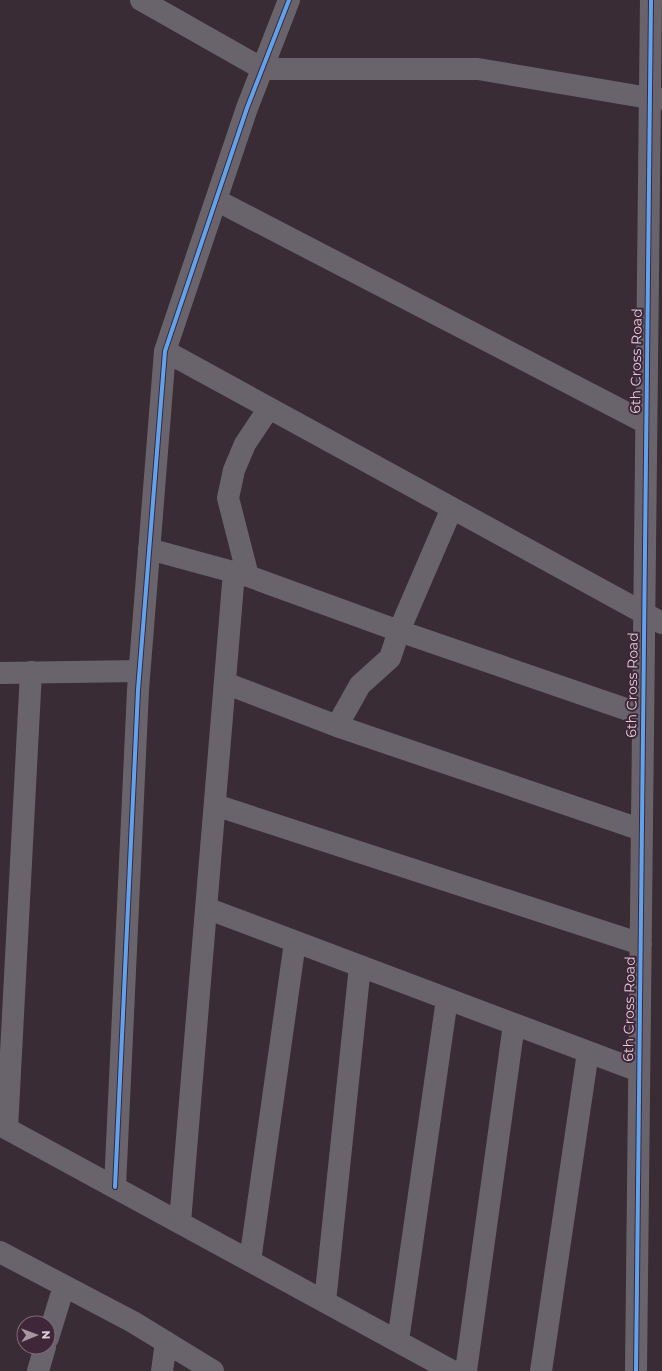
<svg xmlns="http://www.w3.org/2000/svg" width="662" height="1371" font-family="Montserrat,sans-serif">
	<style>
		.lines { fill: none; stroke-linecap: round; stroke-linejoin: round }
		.minor { stroke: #69646b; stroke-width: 22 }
		.cycleway-casing { stroke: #3f2638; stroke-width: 6 }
		.cycleway { stroke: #60a3ed; stroke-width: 4 }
		.labels { text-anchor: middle; stroke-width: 4; stroke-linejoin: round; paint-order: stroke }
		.street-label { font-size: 14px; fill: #dfcfda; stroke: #3f2638 }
	</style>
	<rect width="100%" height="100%" fill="#392c35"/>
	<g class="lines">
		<path class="minor" d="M141 0 263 69H478L649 98 662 99
			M216 200 646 423
			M165 351 662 623
			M149 549 248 576 399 631 643 715
			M248 576 228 498 234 470 245 444 269 408
			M0 673 139 671
			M225 683 337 726 642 830
			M337 726 360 685 390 658 399 631 452 508
			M215 805 641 944
			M206 908 639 1071
			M0 1125 452 1371
			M7 1129 31 672
			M115 1187 138 690 165 351 247 108 289 0
			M180 1222 234 572
			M0 1252 133 1322 213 1371
			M250 1261 295 942
			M325 1302 360 966
			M48 1338 64 1286
			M398 1341 447 999
			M38 1371 45 1347
			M162 1371 166 1342
			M466 1371 514 1024
			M541 1371 588 1052
			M636 1371 651 0"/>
		<defs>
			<path id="cycleway" d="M115 1187 138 690 165 351 247 108 289 0
				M636 1371 651 0"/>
		</defs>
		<use href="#cycleway" class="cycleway-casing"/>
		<use href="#cycleway" class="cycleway"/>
	</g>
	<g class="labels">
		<g class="street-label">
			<text transform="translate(636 361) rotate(-89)" y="5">6th Cross Road</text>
			<text transform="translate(632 685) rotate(-89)" y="5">6th Cross Road</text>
			<text transform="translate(629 1009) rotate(-89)" y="5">6th Cross Road</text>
		</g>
	</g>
	<g transform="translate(36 1335) rotate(89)"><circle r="19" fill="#3f2638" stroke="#7f6a79"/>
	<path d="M0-3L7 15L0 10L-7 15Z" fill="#a596a0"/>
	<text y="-6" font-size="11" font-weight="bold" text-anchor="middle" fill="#dfcfda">N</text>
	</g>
</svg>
